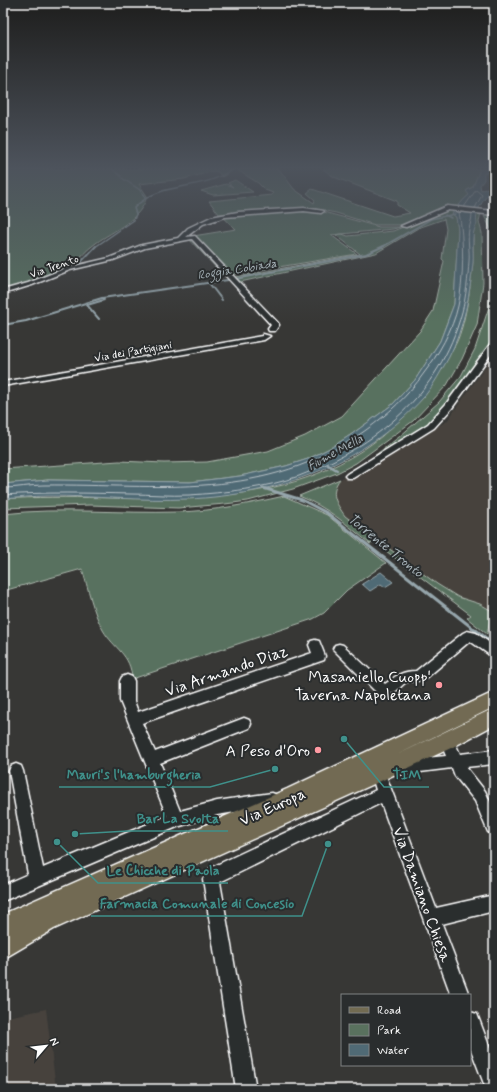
<svg xmlns="http://www.w3.org/2000/svg" width="497" height="1092" font-family="Mynerve,sans-serif">
	<style>
		.built { fill: #47433e }
		.green { fill: #59715e; stroke: #acb8ae }
		.water { fill: #506a75; stroke: #96a6ac }
		.lines { fill: none; stroke-linecap: round; stroke-linejoin: round }
		.shore { stroke: #b9c3c8; stroke-width: 1 }
		.stream-far4 { stroke: #96a6ac; stroke-width: 1.5 }
		.stream-far3 { stroke: #96a6ac; stroke-width: 2 }
		.stream-far2 { stroke: #96a6ac; stroke-width: 2.5 }
		.stream-far1 { stroke: #96a6ac; stroke-width: 3 }
		.stream { stroke: #96a6ac; stroke-width: 4 }
		.minor-casing { stroke: #fff; stroke-width: 3 }
		.major-casing { stroke: #fff; stroke-width: 3 }
		.minor { fill: #2a2d2e; fill-rule: evenodd }
		.major { fill: #726b52; fill-rule: evenodd }
		.poi-dot { fill: #ff9aa2; stroke: #2a2d2e; stroke-width: 1.5 }
		.labels { text-anchor: middle; stroke-width: 4; stroke-linejoin: round; paint-order: stroke }
		.far-street-label { font-size: 11px; fill: #fff; stroke: #2a2d2e }
		.far-water-label { font-size: 12px; font-style: italic; fill: #a8b4ba; stroke: #2a2d2e }
		.water-label { font-size: 14px; font-style: italic; fill: #a8b4ba; stroke: #2a2d2e }
		.near-street-label { font-size: 16px; fill: #fff; stroke: #2a2d2e }
		.near-poi-label { font-size: 16px; fill: #fff; stroke: #2a2d2e; text-anchor: end }
		.leader { fill: none; stroke: #3f918b; stroke-width: 1.5 }
		.callout-dot { fill: #3f918b; stroke: #2a2d2e; stroke-width: 1.5 }
		.callout-label { font-size: 14px; text-anchor: middle; font-weight: bold; fill: #3f918b; stroke: #2a2d2e; stroke-width: 4; stroke-linejoin: round; paint-order: stroke }
	</style>
	<rect width="100%" height="100%" fill="#373735"/>
	<filter id="ink" filterUnits="userSpaceOnUse"><feTurbulence type="fractalNoise" baseFrequency=".025" numOctaves="2"/><feDisplacementMap in="SourceGraphic" scale="8" xChannelSelector="R" yChannelSelector="G"/><feConvolveMatrix kernelMatrix="1 2 1 2 8 2 1 2 1" color-interpolation-filters="sRGB"/></filter>
	<g filter="url(#ink)">
		<path class="built" d="M494 355V612L480 604 458 597 437 584 353 524 345 516 335 502 333 492 336 484 345 475 356 477 447 421Z
			M46 1009 56 1089H3V1018Z"/>
		<path class="green" d="M3 169H235L222 177 218 172 214 171 184 179 139 184 147 196C141 220 114 230 96 243 85 250 78 262 67 269 48 280 24 285 3 291Z
			M236 169H279L294 189 314 203 315 200 307 193 312 189 393 216 410 213 397 205V201L334 177 323 169H480L473 187 467 190 469 195C463 199 462 204 456 208L445 206 402 225H375L336 213 310 208 219 214 209 201 272 195 273 193 265 190 258 183Z
			M235 180 253 192 213 195 201 191 226 184 233 187 228 183Z
			M448 209H456L452 214 456 217 458 230 454 304 440 341 415 380 393 404 352 434 332 447 308 459 286 466 240 476 190 482 48 480 3 484V469L119 461 164 463 207 462 268 451 305 436 342 416 420 331 433 311 444 261 442 259 446 229 444 219 418 228 376 253 240 282 235 277 360 254 336 235 342 234 348 236 393 231Z
			M299 210 320 211 379 227H400L393 229 331 235 357 254 224 276 187 237 236 229 222 216Z
			M478 212H481L479 222 482 233 483 283 477 325 462 359 447 385 413 421 356 463 337 473 293 489 248 501 225 504 178 508 90 505 3 508V499C132 490 272 524 382 436 395 425 410 401 421 388 432 375 445 362 454 347 465 329 471 284 473 262 474 246 471 226 478 212Z
			M484 216 494 218V337L456 393 436 417 418 433 349 474 348 472 369 460 399 437 439 402 461 376 475 349 489 307 494 235Z
			M340 479C329 493 336 503 345 516L437 584 458 597 480 604 492 611 487 634 467 618 471 615 374 542 370 544C348 525 327 507 299 496Z
			M284 496 327 515 386 563 347 590 324 613 313 619 132 679C131 654 114 649 103 630 93 613 88 587 82 569L3 591V514C62 507 120 514 179 512 214 511 249 504 284 496Z"/>
		<path class="water" d="M480 169H494V176L488 172 484 173V180L480 185 481 190C488 189 491 186 494 179V189C484 198 474 211 477 224 470 235 474 250 473 262 470 294 464 328 449 357 441 371 434 385 424 397 363 465 277 495 188 499 141 501 94 496 48 496 33 496 18 498 3 499V484L48 480 190 482 240 476 286 466 308 459 332 447 352 434 393 404 415 380 440 341 454 304 458 230 456 217 452 214C458 207 462 200 469 195L466 191 473 187Z
			M381 572 393 582 385 587 381 584 370 591 362 584Z"/>
		<g class="lines">
			<path class="shore" d="M464 207 476 190 482 195 475 208
				M3 488C17 488 30 485 44 485 160 484 265 503 366 430 388 414 408 396 424 373 438 355 453 329 458 306 464 280 464 239 459 212
				M3 495C46 492 88 493 131 494 150 494 170 496 189 495 224 493 266 488 299 476 376 446 440 394 462 312 466 297 468 278 469 261 470 251 467 239 469 229 470 224 472 220 472 214"/>
			<path class="stream-far4" d="M112 169 121 176
				M122 178 140 190 145 198
				M445 215 451 218
				M95 247 134 220 136 214 134 208C162 179 201 193 232 169
				M382 247 431 219 455 214"/>
			<path class="stream-far3" d="M73 267 81 262 96 246
				M209 283 222 300
				M99 319 87 305 104 300 102 298
				M3 325 26 321 102 298 235 279 366 254 384 246"/>
			<path class="stream-far2" d="M328 465 337 470"/>
			<path class="stream-far1" d="M263 488 302 500 327 513 475 630"/>
			<path class="stream" d="M474 629 494 645"/>
			<defs>
				<path id="minor" d="M447 206 494 211V215L448 210 406 227 401 226Z
					M304 208 324 211 321 213 304 211 225 217 203 224 186 237 195 236 278 323 279 325 275 331H269L268 329 271 325 192 239 145 248 113 260 70 270 32 285 3 294V290L28 283 66 268 109 258 142 245 178 238 188 228 211 217 238 212Z
					M263 334 270 336 264 340 3 386V382L262 336Z
					M491 343H494V350L452 408 434 428 353 478H347L345 476 347 474 428 424 446 404Z
					M467 631 476 633 494 646V658L470 641 424 680 406 682 396 691 386 695 378 694 333 649 335 645 339 644 343 645 385 684C396 676 402 671 416 671L463 633Z
					M315 640 319 641 325 656 324 660 142 723 155 752 244 718 249 720 251 724 249 728 160 763 180 811 217 801 272 793 277 795 280 800 277 805 217 815 177 827 3 901V885L28 874 9 771 11 766 16 764 21 766 23 771 43 868 167 816 120 701V681L122 677 127 675 132 677 134 681V701L138 712 312 653 309 645 311 641Z
					M447 735 452 736 460 754 494 750V764L466 767 485 791 494 810V835L488 832 475 801 455 776 452 768 396 775 391 773 389 768 391 763 396 761 446 756 440 741 442 736Z
					M378 766 383 768 385 773 436 908 494 895V911L442 924 469 995H451L381 803 220 882 256 1089H236L203 879 210 868 376 790 371 773 373 768Z
					M470 1012 477 1014 494 1059V1089H486L470 1047Z"/>
				<path id="major" d="M494 692V707L397 755 494 708V725L453 747 385 779 54 929 3 959V914L287 789Z"/>
			</defs>
			<use href="#minor" class="minor-casing"/>
			<use href="#major" class="major-casing"/>
			<use href="#minor" class="minor"/>
			<use href="#major" class="major"/>
		</g>
	</g>
	<linearGradient id="sky" x2="0" y2="1"><stop stop-color="#1e1e1d"/><stop offset="0.52" stop-color="#4d535c"/><stop offset="1" stop-color="#4d535c" stop-opacity="0"/></linearGradient>
	<rect width="497" height="322" fill="url(#sky)"/>
	<g class="poi-dot">
		<circle cx="439" cy="685" r="4"/>
		<circle cx="318" cy="750" r="4"/>
	</g>
	<g class="labels">
		<g class="far-street-label">
			<text transform="translate(54 266) rotate(-19)" y="4">Via Trento</text>
			<text transform="translate(133 351) rotate(-10)" y="4">Via dei Partigiani</text>
		</g>
		<g class="far-water-label">
			<text transform="translate(237 269) rotate(-9)" y="4">Roggia Cobiada</text>
			<text transform="translate(335 452) rotate(-29)" y="4">Fiume Mella</text>
		</g>
		<g class="water-label">
			<text transform="translate(386 545) rotate(39)" y="5">Torrente Tronto</text>
		</g>
		<g class="near-street-label">
			<text transform="translate(226 670) rotate(-19)" y="6">Via Armando Diaz</text>
			<text transform="translate(272 806) rotate(-24)" y="6">Via Europa</text>
			<text transform="translate(423 894) rotate(70)" y="6">Via Damiano Chiesa</text>
		</g>
		<g class="near-poi-label">
			<text x="431" y="682">Masaniello Cuopp'<tspan x="431" dy="18">Taverna Napoletana</tspan></text>
			<text x="310" y="756">A Peso d'Oro</text>
		</g>
	</g>
	<path class="leader" d="M275 769L210 787H59M344 739L384 787H429M75 834L128 831H228M57 842L98 883H228M328 844L302 916H91"/>
	<g class="callout-dot">
		<circle cx="275" cy="769" r="4"/>
		<circle cx="344" cy="739" r="4"/>
		<circle cx="75" cy="834" r="4"/>
		<circle cx="57" cy="842" r="4"/>
		<circle cx="328" cy="844" r="4"/>
	</g>
	<g class="callout-label">
		<text x="134" y="779">Mauri's l'hamburgheria</text>
		<text x="407" y="779">TIM</text>
		<text x="178" y="823">Bar La Svolta</text>
		<text x="163" y="875">Le Chicche di Paola</text>
		<text x="197" y="908">Farmacia Comunale di Concesio</text>
	</g>
	<rect width="497" height="1092" fill="none" stroke="#2a2d2e" stroke-width="16"/>
	<rect x="8" y="8" width="481" height="1076" fill="none" stroke="#fff" stroke-width="1.5" filter="url(#ink)"/>
	<rect x="341" y="994" width="130" height="72" fill="#2a2d2e" stroke="#7f8182"/>
	<rect x="349" y="1007" width="20" height="6" fill="#726b52" stroke="#7f8182"/>
	<text x="377" y="1014" font-size="12" fill="#ffffff">Road</text>
	<rect x="349" y="1024" width="20" height="12" fill="#59715e" stroke="#7f8182"/>
	<text x="377" y="1034" font-size="12" fill="#ffffff">Park</text>
	<rect x="349" y="1044" width="20" height="12" fill="#506a75" stroke="#7f8182"/>
	<text x="377" y="1054" font-size="12" fill="#ffffff">Water</text>
	<g transform="translate(46 1046) rotate(62)" stroke="#2a2d2e" stroke-width="3" paint-order="stroke">
	<path d="M0-3L7 15L0 10L-7 15Z" fill="#ffffff"/>
	<text y="-6" font-size="11" font-weight="bold" text-anchor="middle" fill="#ffffff">N</text>
	</g>
</svg>
